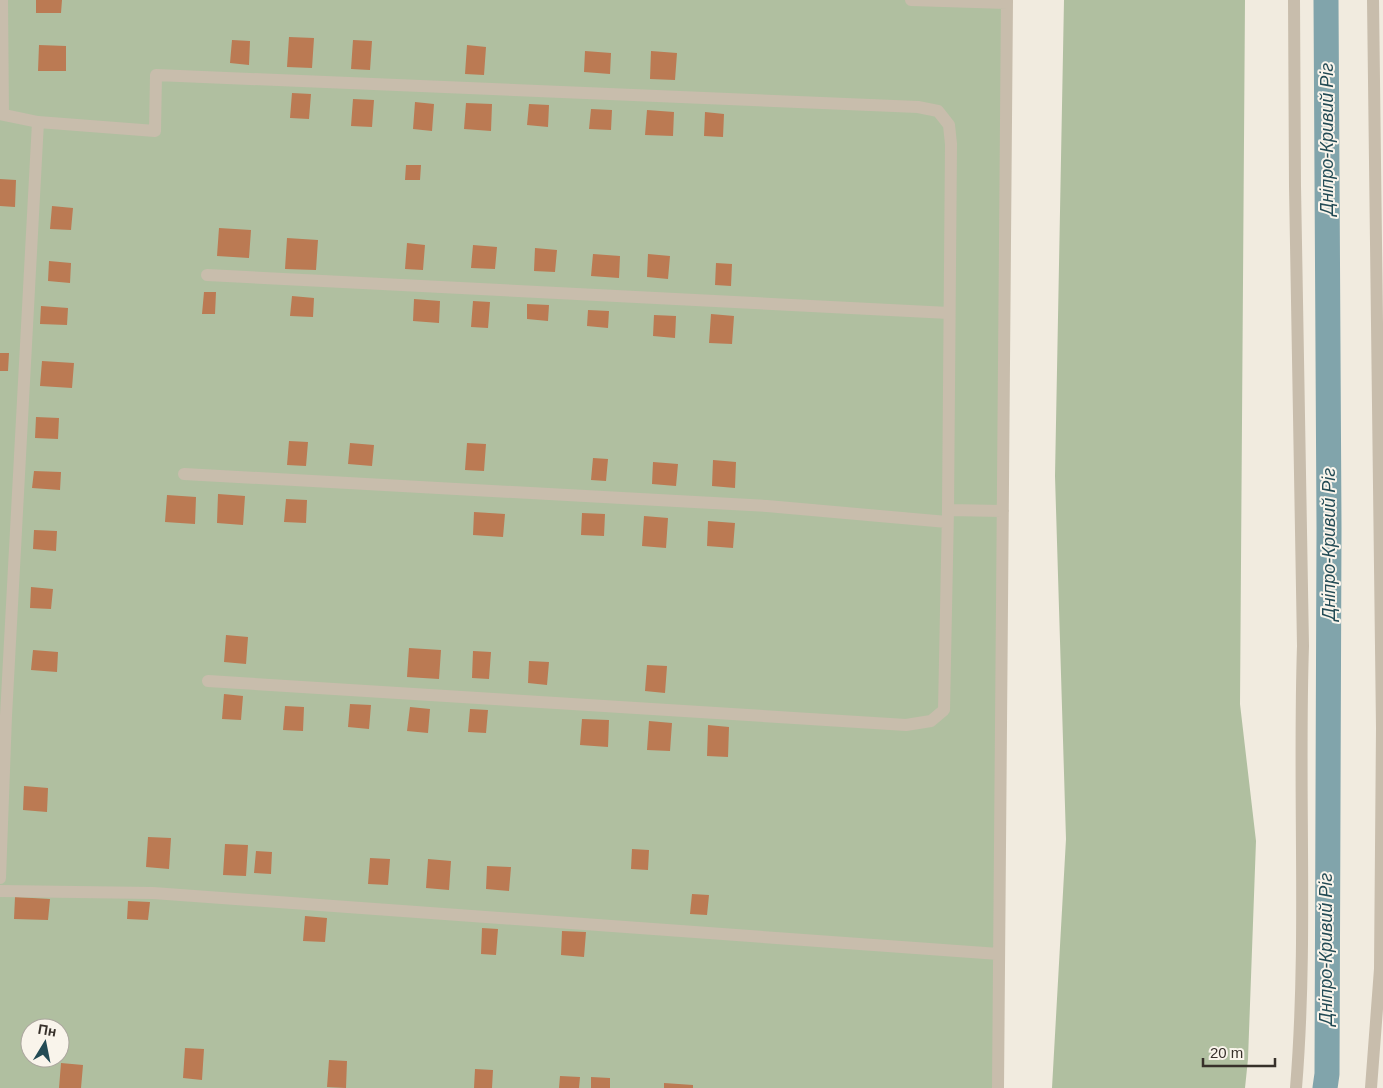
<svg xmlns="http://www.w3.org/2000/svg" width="1383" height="1088" font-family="Arial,sans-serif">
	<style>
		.green { fill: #b0bfa0; fill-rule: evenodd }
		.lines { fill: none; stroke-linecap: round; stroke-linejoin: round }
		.canal { stroke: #81a4ab; stroke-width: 25 }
		.building { fill: #bb7a53 }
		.minor { stroke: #c8bdac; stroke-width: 12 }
		.labels { text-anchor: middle; stroke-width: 4; stroke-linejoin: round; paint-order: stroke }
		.water-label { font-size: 18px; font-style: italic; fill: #234b55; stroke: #f9f4eb }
	</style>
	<rect width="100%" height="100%" fill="#f1ebdf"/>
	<path class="green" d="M0 0H1007L998 1088H0ZM30 1028H60V1058H30Z
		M1064 0H1245L1240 704 1256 841 1248 1059 1245 1088H1052L1066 839 1055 476Z"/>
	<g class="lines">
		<path class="canal" d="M1325 1088 1327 1074 1329 528 1326 0"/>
	</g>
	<path class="building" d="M36 0H62L61 13H36Z
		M289 37 314 38 312 68 287 67Z
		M232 40 250 41 249 65 230 63Z
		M353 40 372 41 370 70 351 69Z
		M39 45 66 46V71H38Z
		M467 45 486 47 484 75 465 74Z
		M585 51 611 53 610 74 584 72Z
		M651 51 677 53 675 80 650 79Z
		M292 93 311 94 309 119 290 118Z
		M353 99 374 100 372 127 351 126Z
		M415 102 434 104 432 131 413 129Z
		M466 103 492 104 491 131 464 129Z
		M529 104 549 105 548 127 527 125Z
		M591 109 612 110 611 130 589 129Z
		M647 110 674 112 673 136 645 135Z
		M705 112 724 114 723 137 704 136Z
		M406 165H421L420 180H405Z
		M0 179 16 180 15 207 0 206Z
		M52 206 73 208 71 230 50 229Z
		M219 228 251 230 249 258 217 256Z
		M287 238 318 240 316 270 285 269Z
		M407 243 425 245 423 270 405 269Z
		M473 245 497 247 495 269 471 268Z
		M535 248 557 250 555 272 534 271Z
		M593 254 620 256 619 278 591 276Z
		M648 254 670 256 668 279 647 277Z
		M49 261 71 263 70 283 48 281Z
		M716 263 732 264 731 286 715 285Z
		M204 292H216L215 314H202Z
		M292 296 314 298 313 317 290 316Z
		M414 299 440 301 439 323 413 321Z
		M473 301 490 302 488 328 471 327Z
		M527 304 549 305 548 321 527 319Z
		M41 306 68 308 67 325 40 324Z
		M588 310 609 311 608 328 587 326Z
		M711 314 734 316 732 344 709 343Z
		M654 315 676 316 675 338 653 336Z
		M0 353H9L8 371H0Z
		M42 361 74 363 72 388 40 386Z
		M36 417 59 418 58 439 35 438Z
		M289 441 308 442 306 466 287 465Z
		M350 443 374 445 372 466 348 464Z
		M467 443 486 444 484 471 465 470Z
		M593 458 608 459 606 481 591 480Z
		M713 460 736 462 735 488 712 486Z
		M653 462 678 464 676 486 652 484Z
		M34 471 61 472 60 490 32 488Z
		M218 494 245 496 243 525 217 523Z
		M167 495 196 497 195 524 165 522Z
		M286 499 307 500 306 523 284 522Z
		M474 512 505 514 503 537 473 535Z
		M582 513 605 514 604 536 581 535Z
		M644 516 668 518 666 548 642 546Z
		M708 521 735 523 733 548 707 546Z
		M34 530 57 531 56 551 33 549Z
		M31 587 53 589 51 609 30 608Z
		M226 635 248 637 246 664 224 662Z
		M409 648 441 650 439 679 407 677Z
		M33 650 58 652 57 672 31 670Z
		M473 651 491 652 489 679 472 678Z
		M529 661 549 662 547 685 528 683Z
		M647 665 667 666 665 693 645 691Z
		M224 694 243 696 241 720 222 719Z
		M350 704 371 705 369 729 348 727Z
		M285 706 304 707 303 731 283 730Z
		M410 707 430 709 428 733 407 731Z
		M470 709 488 710 486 733 468 732Z
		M582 719 609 720 608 747 580 745Z
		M649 721 672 723 670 751 647 750Z
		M708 725 729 727 728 757 707 756Z
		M24 786 48 788 47 812 23 810Z
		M148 837 171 838 169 869 146 867Z
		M225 844 248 845 246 876 223 875Z
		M632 849 649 850 648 870 631 869Z
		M256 851 272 852 271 874 254 873Z
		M370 858 390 859 388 885 368 884Z
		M428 859 451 861 449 890 426 888Z
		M487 866 511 867 509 891 486 889Z
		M692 894 709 895 707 915 690 914Z
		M15 897 50 899 48 920 14 919Z
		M128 901 150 902 148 920 127 919Z
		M305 916 327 918 325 942 303 941Z
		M482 928 498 929 496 955 481 954Z
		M562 931 586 932 584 957 561 955Z
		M185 1048 204 1049 202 1080 183 1078Z
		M329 1060 347 1061 346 1088 327 1087Z
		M61 1063 83 1065 81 1088H59Z
		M475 1069 493 1070 492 1088H474Z
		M560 1076 580 1077 579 1088H559Z
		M591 1077 610 1078V1088H591Z
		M664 1083 693 1085V1088H664Z"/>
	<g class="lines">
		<path class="minor" d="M2 0 3 114
			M911 0 1007 3
			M1294 0 1295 186 1303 646C1298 793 1308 941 1296 1088
			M0 114 38 122 155 131 156 75 918 107 938 111 949 125 951 144 948 510 944 710 931 721 906 725 208 681
			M207 275 949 313
			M184 474 767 506 947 522
			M948 510 1003 511
			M0 878 6 716 38 122
			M0 891 153 893 999 954
			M998 1088 1007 0
			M1371 1088 1380 969 1382 728 1373 0"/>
	</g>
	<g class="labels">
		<g class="water-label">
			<text transform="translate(1327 139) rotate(-90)" y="6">Дніпро-Кривий Ріг</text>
			<text transform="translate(1329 544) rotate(-90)" y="6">Дніпро-Кривий Ріг</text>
			<text transform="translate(1326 949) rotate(-90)" y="6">Дніпро-Кривий Ріг</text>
		</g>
	</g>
	<g transform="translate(45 1043) rotate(10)"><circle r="24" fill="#f9f4eb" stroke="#aba69e"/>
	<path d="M0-4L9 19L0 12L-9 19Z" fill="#234b55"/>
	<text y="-8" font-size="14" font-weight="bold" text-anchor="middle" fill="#37302a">Пн</text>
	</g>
	<path d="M1203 1058v8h72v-8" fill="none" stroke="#37302a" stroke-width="2.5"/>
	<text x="1210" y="1058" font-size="15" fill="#37302a" stroke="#f9f4eb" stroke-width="4" paint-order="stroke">20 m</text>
</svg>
